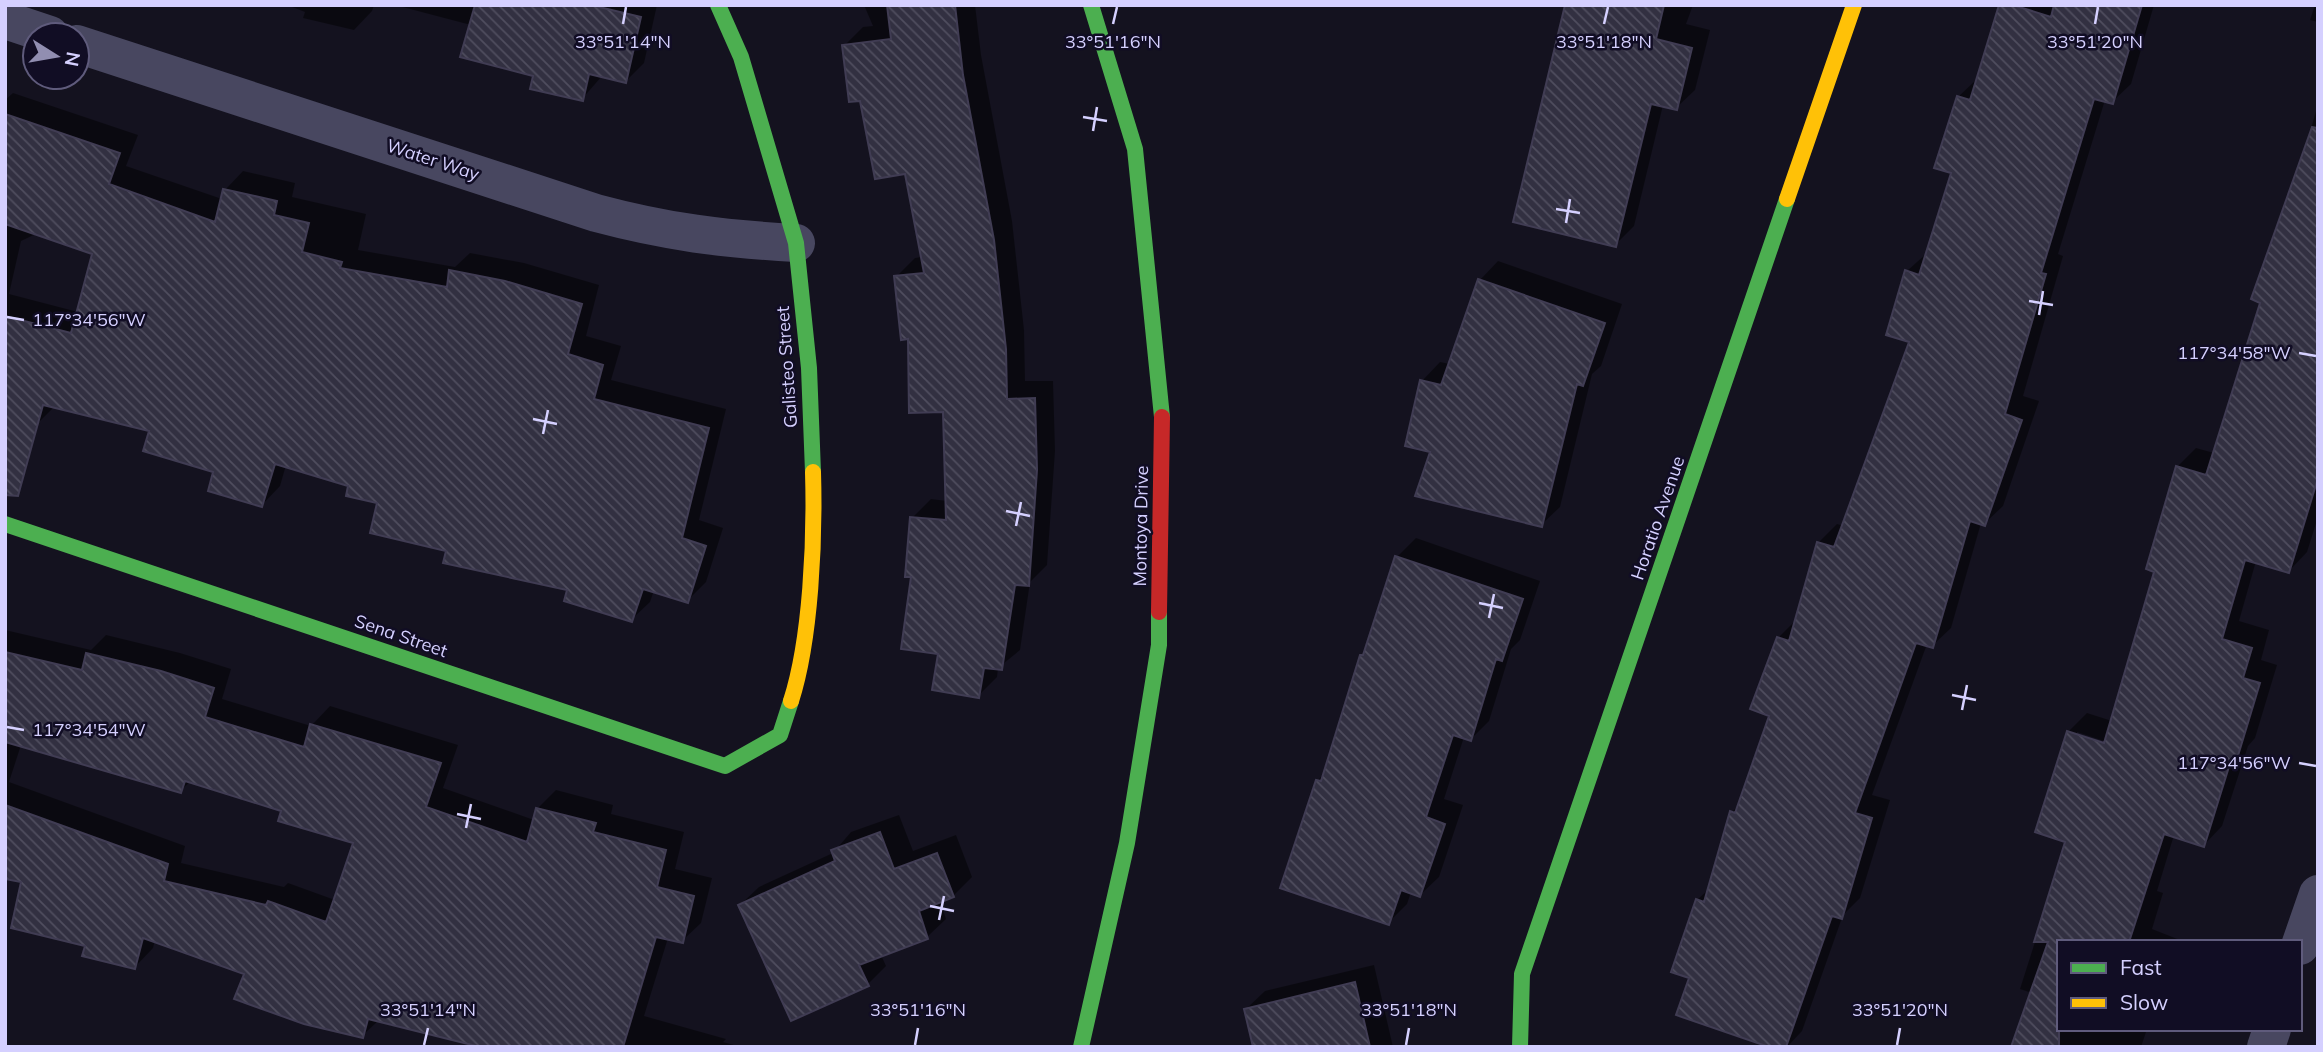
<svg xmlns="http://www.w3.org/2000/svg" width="2323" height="1052" font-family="Mulish,sans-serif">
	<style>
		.shadow { fill: #0007; fill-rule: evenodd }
		.building { fill: url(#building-back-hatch); stroke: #403c53; stroke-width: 2 }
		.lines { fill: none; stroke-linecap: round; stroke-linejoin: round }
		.street { stroke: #484760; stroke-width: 38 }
		.fast { stroke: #4caf50; stroke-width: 16 }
		.slow { stroke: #ffc107; stroke-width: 16 }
		.jam { stroke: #c62828; stroke-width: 16 }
		.ticks { fill: none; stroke: #d5d0ff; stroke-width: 2.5 }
		.labels { text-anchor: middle; stroke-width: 5; stroke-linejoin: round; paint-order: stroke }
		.street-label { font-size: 18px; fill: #d5d0ff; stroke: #110d24 }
		.ticks-label { font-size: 18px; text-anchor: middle; fill: #d5d0ff; stroke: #110d24; stroke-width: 5; stroke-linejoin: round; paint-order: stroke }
	</style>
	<defs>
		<pattern id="building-back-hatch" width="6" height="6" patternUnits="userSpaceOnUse" patternTransform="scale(1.75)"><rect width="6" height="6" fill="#323041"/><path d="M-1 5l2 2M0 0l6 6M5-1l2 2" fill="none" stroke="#4f4d5e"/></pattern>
	</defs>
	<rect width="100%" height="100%" fill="#14121f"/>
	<path class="shadow" d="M287 5H374L372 11 354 30 303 18 305 12Z
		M395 5H657L644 63 626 81 602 76 582 99 535 75 471 25Z
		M864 5H975L981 55 1012 221 1024 330 1025 381H1053L1055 451 1047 565 1030 582 1020 650 998 668 997 677 978 696 940 652 913 575 912 518 931 499 947 501 945 410 909 337 896 277 915 258 922 257 906 172 862 99 844 46 863 27 873 26Z
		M1568 5H1693L1686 24 1710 30 1695 90 1676 108 1663 105 1634 226 1615 245Z
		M2001 5H2154L2131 84 2112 102 2105 100 2058 254 2063 256 2023 396 2039 401 2003 506 1984 524 1981 523 1951 628 1932 646 1927 644 1872 795 1890 800 1860 898 1843 915 1802 1031 1787 1047H1775L1691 977 1697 900 1710 888 1732 812 1739 805 1771 715 1778 638 1797 619 1819 542 1837 524 1844 526 1911 341 1907 271 1927 253 1953 172 1958 97 1977 79Z
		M2315 5H2318V22L2310 20Z
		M13 93 138 135 126 166 222 199 225 190 243 171 295 183 292 197 366 214 358 250 455 267 470 253 524 263 599 285 586 336 621 346 611 380 726 409 699 520 723 528 706 582 687 601 654 590 650 602 631 620 569 589 448 550 350 485 286 465 280 486 262 505 151 430 55 406 37 424 5 417V100ZM38 233 94 253 78 312 9 294 21 241Z
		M2318 104V517L2307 552 2289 571 2256 561 2239 621 2269 630 2261 660 2277 665 2255 738 2248 746 2222 826 2204 845 2174 835 2157 891 2163 893 2152 929 2185 942H2059V1029H2147L2141 1047H2013L2032 993 2020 989 2067 841 2068 732 2087 713 2112 721 2156 570 2177 467 2196 448 2214 453 2262 302ZM2077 732 2113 744 2112 747 2077 736Z
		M1498 261 1622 304 1601 366 1592 374 1560 507 1541 525 1432 451 1422 381 1440 362 1450 364 1480 280Z
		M1416 538 1540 581 1520 640 1511 649 1489 721 1471 739 1464 737 1444 799 1463 805 1439 877 1420 895 1411 892 1407 904 1388 923 1318 780 1325 773 1361 656 1366 651 1397 557Z
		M5 630 91 650 106 635 180 653 231 669 222 699 311 726 330 706 458 745 443 788 534 820 537 809 556 790 613 805 611 814 684 832 675 869 712 878 701 923 682 941 668 938 644 1016 726 1039 723 1042 741 1047H486L379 1020 362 1036 246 973 155 940 153 948 135 967 87 944 23 881 5 877ZM21 745 180 791 191 781 283 810 355 842 335 900 288 883 284 887 181 863 185 846 9 782Z
		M899 815 913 851 956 835 972 877 953 896 940 901 946 919 927 937 881 955 886 966 868 984 740 905 759 887 833 853 851 832Z
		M1374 965 1393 1047H1255L1246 1009 1265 991Z"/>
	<path class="building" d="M475 5H591L641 17 626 83 589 74 583 101 530 89 533 76 460 57Z
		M887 5H955L963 75 994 240 1006 349 1007 399 1035 398 1037 470 1029 586 1015 585 1002 670 984 668 979 698 932 690 938 654 901 649 911 577H905L910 517 946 520 943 412 909 413 908 339 901 340 894 276 924 273 905 174 875 179 860 101 849 102 842 45 891 39Z
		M1565 5H1664L1656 39 1692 48 1677 110 1651 104 1616 247 1513 222Z
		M1999 5H2013L2051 17 2054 5H2142L2113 104 2094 99 2041 273 2046 274 2005 414 2022 420 1985 526 1970 521 1933 648 1916 643 1855 813 1872 818 1842 919 1832 916 1786 1047H1769L1676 1015 1689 978 1671 972 1696 899 1704 902 1730 811 1735 813 1769 716 1750 709 1777 637 1789 641 1817 542 1834 547 1909 342 1886 335 1905 270 1919 275 1951 173 1934 168 1957 96 1970 100Z
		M5 114 120 153 109 184 215 222 223 189 277 201 274 215 309 223 302 252 342 262 340 268 447 287 449 270 505 281 582 304 568 354 603 365 594 399 709 428 682 538 706 546 688 603 643 589 632 622 564 601 567 590 443 563 446 551 370 533 377 503 346 496 348 486 275 464 262 507 208 491 213 472 143 451 149 431 43 405 18 496 5 495V316L71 333 92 254 5 224Z
		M2312 127 2318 128V478L2289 573 2245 560 2222 639 2252 648 2243 678 2260 683 2237 759 2232 757 2204 847 2164 834 2129 942H2059V1047H2011L2048 942H2034L2065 842 2035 832 2067 731 2104 743 2154 572 2146 569 2176 466 2206 475 2260 303 2251 299Z
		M1478 279 1605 323 1583 386 1577 384 1542 527 1415 496 1430 452 1405 446 1420 380 1441 385Z
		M1395 556 1523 599 1502 661 1496 659 1471 741 1453 735 1426 817 1445 824 1420 897 1401 890 1389 925 1280 888 1316 780 1321 781 1360 655H1363Z
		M5 652 82 670 86 653 161 671 214 688 205 717 304 747 310 724 441 763 426 807 527 842 536 808 596 823 593 832 666 850 657 887 694 896 683 943 656 937 623 1047H480L368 1019 363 1038 304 1024 234 999 244 974 143 938 135 969 82 956 85 946 11 928 21 882 5 879V805L168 864 164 881 266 905 268 901 326 922 353 843 278 821 281 811 185 781 181 793 5 742Z
		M880 832 894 869 937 853 954 897 919 911 928 939 859 965 869 986 791 1021 738 905 835 861 831 850Z
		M1355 982 1370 1047H1253L1244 1009Z"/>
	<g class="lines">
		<path class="street" d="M5 20 50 35
			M77 44 596 213C667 232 723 239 796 243
			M2300 946 2318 894
			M2266 1047 2272 1029"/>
		<path class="fast" d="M718 5 741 57 796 243 809 368 813 472
			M1091 5 1135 149 1162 417
			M5 524 725 766 780 735 791 701
			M1081 1047 1127 843 1159 645V612
			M1520 1047 1522 974 1787 199"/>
		<path class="slow" d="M1787 199 1854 5
			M791 701C811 639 815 539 813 472"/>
		<path class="jam" d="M1159 612 1162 417"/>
	</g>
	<path class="ticks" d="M623 24 626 7M1113 24 1117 7M1604 24 1608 7M2095 24 2098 7M1083 117 1107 121M1093 131 1097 107M1556 209 1580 213M1566 223 1570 199M2029 301 2053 305M2039 315 2043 291M7 317 24 320M2299 353 2316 356M533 419 557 424M543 434 548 410M1006 511 1030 516M1016 526 1021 502M1479 603 1503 608M1489 618 1494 594M1952 695 1976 700M1962 710 1967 685M7 727 24 730M2299 763 2316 766M457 814 481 819M466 828 471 804M930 906 954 911M939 920 944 896M424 1045 428 1028M915 1045 918 1028M1406 1045 1409 1028M1897 1045 1900 1028"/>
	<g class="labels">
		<g class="street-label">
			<text transform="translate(433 160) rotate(18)" y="6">Water Way</text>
			<text transform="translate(787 367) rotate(-94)" y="6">Galisteo Street</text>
			<text transform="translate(1658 518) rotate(-71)" y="6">Horatio Avenue</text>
			<text transform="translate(1141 526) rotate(-89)" y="6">Montoya Drive</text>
			<text transform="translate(401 636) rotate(19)" y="6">Sena Street</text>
		</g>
	</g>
	<g class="ticks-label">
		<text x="623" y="48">33°51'14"N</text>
		<text x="1113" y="48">33°51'16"N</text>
		<text x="1604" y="48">33°51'18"N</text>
		<text x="2095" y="48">33°51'20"N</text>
		<text x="89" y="326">117°34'56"W</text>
		<text x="2234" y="359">117°34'58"W</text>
		<text x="89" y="736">117°34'54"W</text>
		<text x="2234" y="769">117°34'56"W</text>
		<text x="428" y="1016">33°51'14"N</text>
		<text x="918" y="1016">33°51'16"N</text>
		<text x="1409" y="1016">33°51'18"N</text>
		<text x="1900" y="1016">33°51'20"N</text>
	</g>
	<rect width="2323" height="1052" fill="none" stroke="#d5d0ff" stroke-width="14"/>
	<rect x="2057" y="940" width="245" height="91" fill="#110d24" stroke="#5f5b7c" stroke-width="2"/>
	<rect x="2071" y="963" width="35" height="10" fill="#4caf50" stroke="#5f5b7c" stroke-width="2"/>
	<text x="2120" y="975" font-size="21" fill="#d5d0ff">Fast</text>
	<rect x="2071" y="998" width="35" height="10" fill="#ffc107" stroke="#5f5b7c" stroke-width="2"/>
	<text x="2120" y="1010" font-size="21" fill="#d5d0ff">Slow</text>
	<g transform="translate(56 56) rotate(101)"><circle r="33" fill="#110d24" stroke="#5f5b7c" stroke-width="2"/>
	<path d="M0-5L12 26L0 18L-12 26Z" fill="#918eb1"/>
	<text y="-10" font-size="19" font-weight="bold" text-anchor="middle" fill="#d5d0ff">N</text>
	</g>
</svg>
